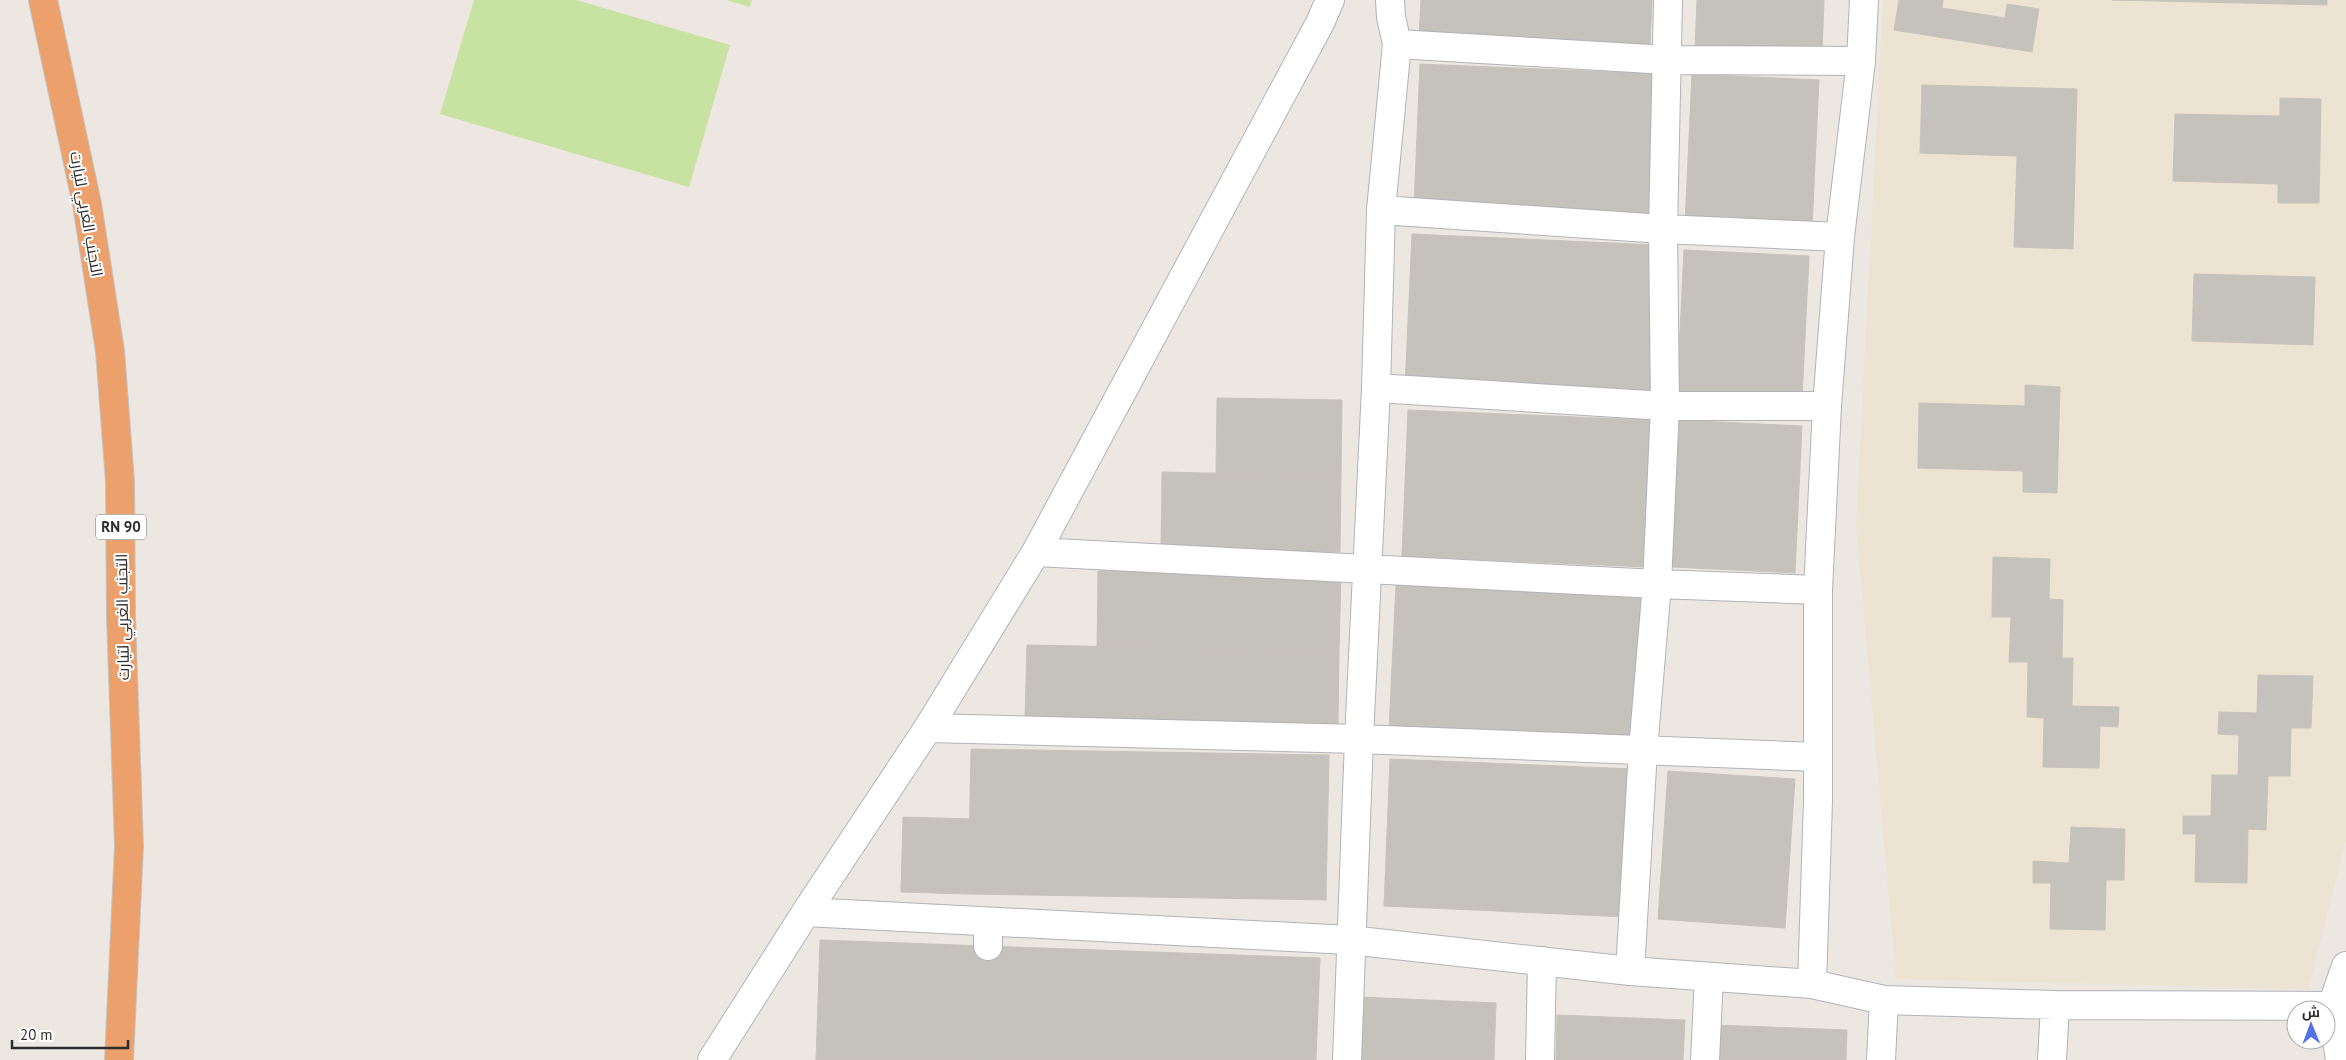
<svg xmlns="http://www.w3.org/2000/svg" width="2346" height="1060" font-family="'PT Sans',Cairo,sans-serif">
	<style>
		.education { fill: #ece3d3 }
		.pitch { fill: #c8e2a1 }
		.building { fill: #c5c2bc; stroke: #c8c3ba }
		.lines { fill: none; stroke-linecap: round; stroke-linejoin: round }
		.minor-tunnel { stroke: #c6c2bd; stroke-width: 28; stroke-dasharray: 28 14; stroke-linecap: butt }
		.minor-casing { stroke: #b1b3bb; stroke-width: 30 }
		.highway-casing { stroke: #c4c4c4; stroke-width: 30 }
		.minor { stroke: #fff; stroke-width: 28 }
		.highway { stroke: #eca16c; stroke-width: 28 }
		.labels { text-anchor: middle; stroke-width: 4; stroke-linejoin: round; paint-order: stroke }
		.shield { fill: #fff; stroke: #6c6c6c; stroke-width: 1 }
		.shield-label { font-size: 15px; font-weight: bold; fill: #2d2d2d }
		.street-label { font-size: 16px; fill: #2d2d2d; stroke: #fff }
	</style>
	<rect width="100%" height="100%" fill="#ece7e1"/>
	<path class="education" d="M1883 0H2346V839L2308 989 1896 979 1856 525Z"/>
	<path class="pitch" d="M474 0H576L730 45 689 187 440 114Z
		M726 0H752L750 7Z"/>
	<path class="building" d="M1421 0H1652L1650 46 1419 35Z
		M1697 0H1824L1822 55 1695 50Z
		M1899 0H1943L1942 8 2005 18 2007 4 2039 9 2032 52 1894 30Z
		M2112 0H2327V5Z
		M1420 64 1659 74 1653 217 1414 206Z
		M1692 74 1819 80 1812 228 1685 223Z
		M1922 85 2077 89 2073 249 2014 247 2017 156 1920 153Z
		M2280 98 2321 99 2319 203H2278V184L2173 181 2175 114 2280 116Z
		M1412 234 1657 245 1650 398 1405 387Z
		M1684 250 1809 256 1802 399 1677 394Z
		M2194 274 2315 277 2313 345 2192 341Z
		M2025 385 2060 387 2057 493 2023 492V471L1918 468 1919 403 2025 406Z
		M1217 398 1342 400 1341 476 1216 473Z
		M1408 410 1650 420 1644 567 1402 556Z
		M1679 420 1802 426 1795 573 1672 567Z
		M1162 472 1341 476 1340 552 1161 548Z
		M1993 557 2050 559 2049 599 2063 600 2062 658H2073L2072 706 2119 707 2118 727 2100 726 2099 768 2043 767 2044 718 2027 717 2028 662H2009L2011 617H1992Z
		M1098 571 1341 575 1339 651 1097 647Z
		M1396 584 1641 595 1635 741 1389 730Z
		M1027 645 1339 651 1338 724 1025 718Z
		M2258 675 2313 676 2311 728H2291L2290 776H2268L2266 830 2248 829 2247 883 2195 882 2196 834H2183V816H2211L2212 775H2238L2239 735 2218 734 2219 712 2257 713Z
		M971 749 1329 755 1326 900 968 894Z
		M1390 759 1634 769 1627 917 1384 906Z
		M1668 771 1795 779 1785 928 1658 919Z
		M903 817 970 819 968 894 901 892Z
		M2071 827 2125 829 2124 880H2106L2105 930 2050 929 2051 883H2033V861L2069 863Z
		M820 940 1320 958 1316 1060H816Z
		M1360 997 1496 1003 1494 1060H1357Z
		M1557 1015 1685 1020 1683 1060H1556Z
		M1717 1025 1847 1030 1846 1060H1715Z"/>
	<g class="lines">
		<path class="minor-tunnel" d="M985 1060 988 946"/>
		<defs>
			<path id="minor" d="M1397 44 1667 60 1861 61
				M1381 210 1663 229 1840 237
				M1376 388 1665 406H1827
				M1036 552 1657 584 1818 590
				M928 728 1359 739 1817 757
				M806 912 1350 940 1630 971 1812 984 1884 1000 2055 1005 2332 1006 2346 966
				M988 946V922
				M1630 971 1643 750 1657 584 1665 406 1663 229 1668 0
				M1812 984 1818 801V590L1827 406 1840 237 1861 61 1864 0
				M2332 1006 2340 1060
				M712 1060 806 912 928 728 1036 552 1320 23 1330 0
				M1347 1060 1359 739 1376 388 1381 210 1397 44 1391 17 1390 0
				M1540 1060 1542 961
				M1705 1060 1709 977
				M1881 1060 1884 1000
				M2052 1060 2055 1005"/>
			<path id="highway" d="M43 0 87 204 110 351 120 482 121 617 129 846 119 1060"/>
		</defs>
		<use href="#minor" class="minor-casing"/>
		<use href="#highway" class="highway-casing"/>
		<use href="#minor" class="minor"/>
		<use href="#highway" class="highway"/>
	</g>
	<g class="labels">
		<rect class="shield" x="96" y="514.5" width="50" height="25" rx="4"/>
		<g class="shield-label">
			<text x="121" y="532">RN 90</text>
		</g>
		<g class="street-label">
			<text transform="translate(87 214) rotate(80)" y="6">التجنب الغربي لتيارت</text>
			<text transform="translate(122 617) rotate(-91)" y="6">التجنب الغربي لتيارت</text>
		</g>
	</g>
	<g transform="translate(2311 1025) rotate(359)"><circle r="24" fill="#ffffff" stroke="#ababab"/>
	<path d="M0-4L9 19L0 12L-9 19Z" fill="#5472e6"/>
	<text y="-8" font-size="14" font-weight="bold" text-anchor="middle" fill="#2d2d2d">ش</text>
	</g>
	<path d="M12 1040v8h116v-8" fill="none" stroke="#2d2d2d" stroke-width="2.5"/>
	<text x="20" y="1040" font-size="15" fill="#2d2d2d" stroke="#ffffff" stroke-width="4" paint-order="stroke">20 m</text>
</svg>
